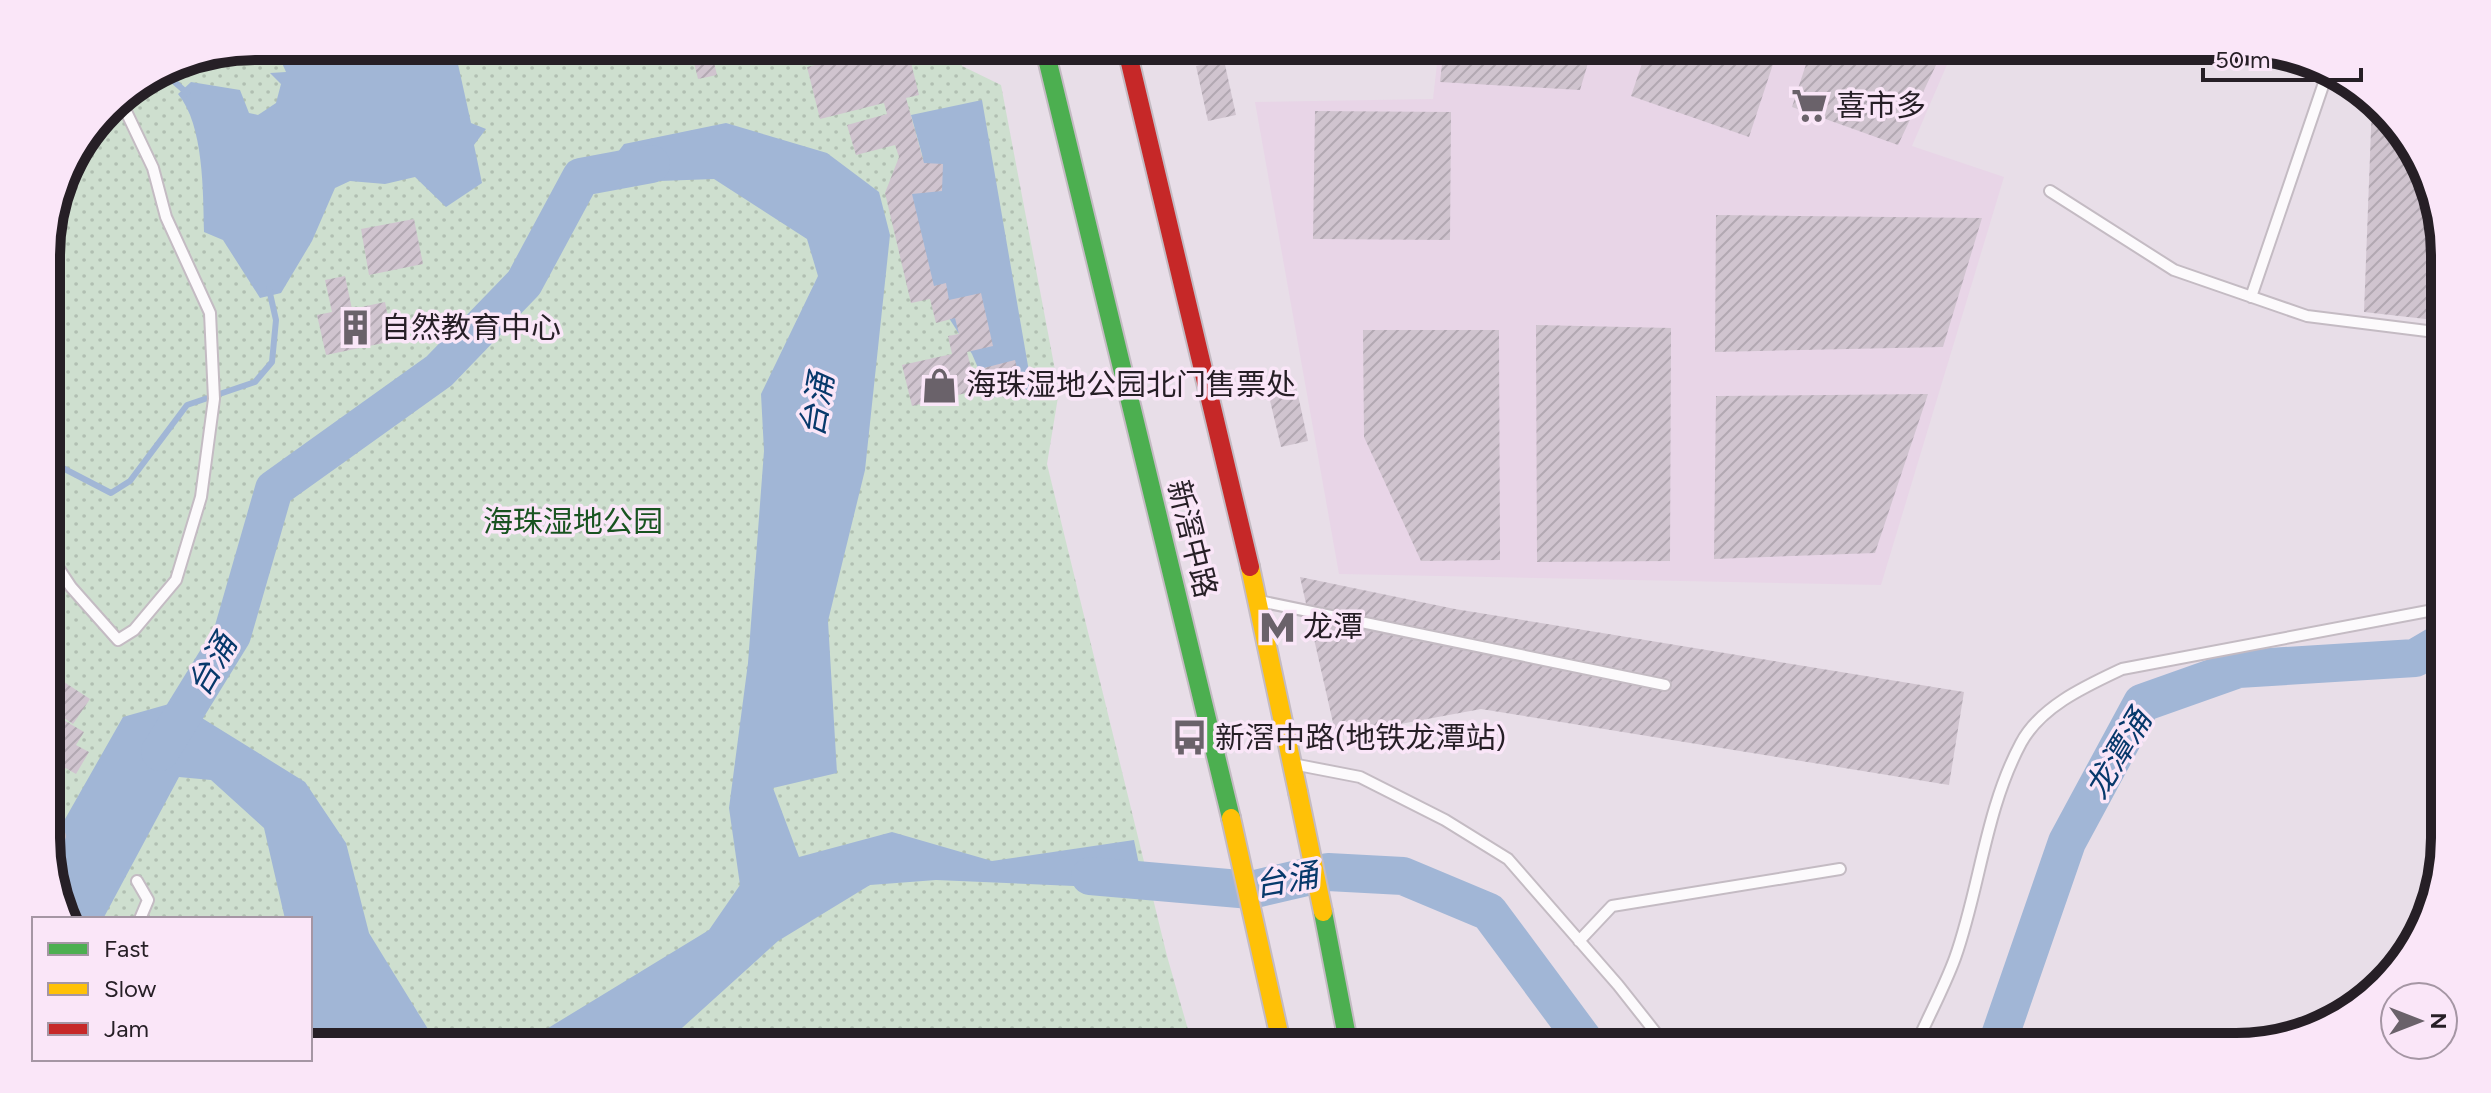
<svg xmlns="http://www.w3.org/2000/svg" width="2491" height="1093" font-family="Figtree,'Noto Sans SC',sans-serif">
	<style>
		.built { fill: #e8d5e7 }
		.green { fill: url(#green-dots) }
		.water { fill: #a1b6d6 }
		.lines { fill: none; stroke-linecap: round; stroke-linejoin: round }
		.stream { stroke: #a1b6d6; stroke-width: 6 }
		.river { stroke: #a1b6d6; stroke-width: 38 }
		.building { fill: url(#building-hatch) }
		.lane-casing { stroke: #c4bbc3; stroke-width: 14 }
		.fast-casing { stroke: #c4bbc3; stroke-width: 22 }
		.slow-casing { stroke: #c4bbc3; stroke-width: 22 }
		.jam-casing { stroke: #c4bbc3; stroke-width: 22 }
		.lane { stroke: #fcfafc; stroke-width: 10 }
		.fast { stroke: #4caf50; stroke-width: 18 }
		.slow { stroke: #ffc107; stroke-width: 18 }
		.jam { stroke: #c62828; stroke-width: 18 }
		.slow-bridge-casing { stroke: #c4bbc3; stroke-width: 22; stroke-linecap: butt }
		.slow-bridge { stroke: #ffc107; stroke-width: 18 }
		.labels { text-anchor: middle; stroke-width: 7; stroke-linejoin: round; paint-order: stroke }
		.poi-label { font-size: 30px; fill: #261f26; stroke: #fae6f8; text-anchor: start }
		.park-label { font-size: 30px; fill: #195421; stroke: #fae6f8 }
		.street-label { font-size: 30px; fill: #261f26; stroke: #fae6f8 }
		.water-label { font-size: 32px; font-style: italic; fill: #07396b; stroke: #fae6f8 }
		.rim { fill: none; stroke: #261f26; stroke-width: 10 }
	</style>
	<defs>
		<pattern id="green-dots" width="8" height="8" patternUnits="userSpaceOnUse" patternTransform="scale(2)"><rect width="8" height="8" fill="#cedfcf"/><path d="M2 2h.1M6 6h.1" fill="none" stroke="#b1bfb2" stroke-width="1.8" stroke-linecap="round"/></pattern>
		<pattern id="building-hatch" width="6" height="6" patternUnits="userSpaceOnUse" patternTransform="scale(2)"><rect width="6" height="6" fill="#d0c4cf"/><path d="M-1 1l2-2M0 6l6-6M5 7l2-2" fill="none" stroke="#b2a8b2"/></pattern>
	</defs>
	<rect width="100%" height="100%" fill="#e8dee8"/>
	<path class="built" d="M1439 46H1955L1912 146 2004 177 1881 585 1339 574 1255 102 1433 99Z"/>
	<path class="green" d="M255 46H957L962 66 1001 85 1059 391 1047 464 1167 956 1193 1047H310V919H70L48 866 46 241 67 163 117 98 175 62Z"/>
	<path class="water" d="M316 46H454L471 123 486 129 474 145 482 183 446 207 415 177 385 184 350 181 335 188 312 241 281 293 260 298 223 240 204 232C203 192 204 125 178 94L191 82 240 90 249 113 258 115 276 103 281 84 270 73 286 72 277 52 294 50 310 54Z
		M982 100 1032 389 991 398 972 354 929 287 903 194 923 158 911 115Z
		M726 123 827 153 879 192 890 235 865 470 828 621 837 773 773 788 799 857 892 832 992 861 1134 840 1144 889 936 880 870 885 778 941 661 1047H517L709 930 740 885 729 808 748 663 764 451 761 394 818 276 807 239 714 179 632 182 602 173 624 144Z
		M176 702 305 782 346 843 369 933 439 1047H316L310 1022V919H285L264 828 211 780 179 777 103 919H70L48 866V849L123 717Z"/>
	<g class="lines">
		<path class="stream" d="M161 70 187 93
			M47 467 57 465 111 493 130 481 187 405 255 382 272 362 276 320 269 289"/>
		<path class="river" d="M160 752 232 635 274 489 439 371 524 283 581 177 651 164
			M1090 876 1251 890 1328 872 1403 876 1489 912 1589 1047
			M1996 1047 2067 842 2142 703 2238 669 2415 658 2444 641"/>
	</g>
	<path class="building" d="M690 46H710L717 75 698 79Z
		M894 46H907L919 95 906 98 924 163 943 164 942 191 912 194 934 286 946 283 949 300 981 293 993 346 967 352 972 371 1015 360 1020 380 912 406 902 365 952 354 948 336 959 334 955 318 936 323 930 299 911 303 885 193 899 157 895 145 856 155 847 125 887 114 884 103 820 119 807 67Z
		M1444 46H1593L1580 90 1440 82Z
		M1648 46H1779L1749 137 1631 96Z
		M1812 46H1945L1898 145 1792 107Z
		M1224 60 1236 115 1208 121 1196 66Z
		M2372 104 2402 127 2443 227V321L2364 312Z
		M1315 111 1451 112 1450 240 1313 239Z
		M1716 215 1982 218 1943 347 1715 352Z
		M414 219 423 264 369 275 361 229Z
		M345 276 352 309 385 302 393 341 326 355 317 315 332 312 325 280Z
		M1536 325 1671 328 1670 561 1537 562Z
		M1363 330H1499L1500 560 1421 561 1364 437Z
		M1296 386 1308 441 1281 447 1268 392Z
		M1928 394 1875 553 1714 559 1716 396Z
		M1300 577 1455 609 1964 692 1949 785 1481 709 1336 736Z
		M61 680 90 699 73 724 48 707Z
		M50 712 84 732 76 745 89 752 76 774 62 766 48 791Z"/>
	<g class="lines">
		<defs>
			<path id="lane" d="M2050 191 2174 270 2307 316 2443 333
				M2251 297 2328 71
				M47 551 71 587 118 640 134 630 176 580 201 497 214 399 210 313 166 217 153 168 122 103 127 92
				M1264 602 1665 685
				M1298 765 1360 777 1445 820 1508 859 1618 985 1667 1047
				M48 834 59 836
				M137 881 148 900 140 919
				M1579 941 1612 906 1840 869
				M1915 1047C1928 1017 1944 988 1955 958 1980 888 1985 810 2021 743 2041 706 2086 686 2122 669L2444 608"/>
			<path id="fast" d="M1044 46 1231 818
				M1323 912 1349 1047"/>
			<path id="slow" d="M1250 567 1298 792
				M1231 818 1282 1047"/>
			<path id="jam" d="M1126 46 1250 567"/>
		</defs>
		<use href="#lane" class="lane-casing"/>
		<use href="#fast" class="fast-casing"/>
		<use href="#slow" class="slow-casing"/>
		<use href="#jam" class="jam-casing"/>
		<use href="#lane" class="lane"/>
		<use href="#fast" class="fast"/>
		<use href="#slow" class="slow"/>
		<use href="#jam" class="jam"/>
		<defs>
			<path id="slow-bridge" d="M1298 792 1323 912"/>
		</defs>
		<use href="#slow-bridge" class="slow-bridge-casing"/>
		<use href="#slow-bridge" class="slow-bridge"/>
	</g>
	<defs>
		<symbol id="supermarket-bare" viewBox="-9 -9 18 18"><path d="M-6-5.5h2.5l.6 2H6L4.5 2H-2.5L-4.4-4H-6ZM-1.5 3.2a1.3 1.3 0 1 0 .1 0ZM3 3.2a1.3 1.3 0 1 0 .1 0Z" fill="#6a626a" stroke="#fae6f8" stroke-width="2.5" paint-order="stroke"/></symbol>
		<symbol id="building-bare" viewBox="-9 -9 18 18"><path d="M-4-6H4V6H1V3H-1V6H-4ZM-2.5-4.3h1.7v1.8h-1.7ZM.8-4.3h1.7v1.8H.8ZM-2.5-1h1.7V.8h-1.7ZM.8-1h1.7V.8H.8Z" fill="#6a626a" stroke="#fae6f8" stroke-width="2.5" paint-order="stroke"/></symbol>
		<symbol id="shop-bare" viewBox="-9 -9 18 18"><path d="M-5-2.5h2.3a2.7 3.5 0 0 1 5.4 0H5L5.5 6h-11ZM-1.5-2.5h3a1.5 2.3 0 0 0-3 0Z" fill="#6a626a" stroke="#fae6f8" stroke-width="2.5" paint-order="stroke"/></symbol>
		<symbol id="metro-bare" viewBox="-9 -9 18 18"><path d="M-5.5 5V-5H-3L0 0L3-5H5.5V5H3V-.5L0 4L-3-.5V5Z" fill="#6a626a" stroke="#fae6f8" stroke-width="2.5" paint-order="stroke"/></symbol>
		<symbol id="bus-bare" viewBox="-9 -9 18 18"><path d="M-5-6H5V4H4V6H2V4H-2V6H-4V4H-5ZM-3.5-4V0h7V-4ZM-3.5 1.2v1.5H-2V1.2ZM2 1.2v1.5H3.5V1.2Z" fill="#6a626a" stroke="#fae6f8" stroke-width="2.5" paint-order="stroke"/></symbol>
	</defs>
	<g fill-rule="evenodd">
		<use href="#supermarket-bare" x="1784" y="80" width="51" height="51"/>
		<use href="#building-bare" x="330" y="302" width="51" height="51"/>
		<use href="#shop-bare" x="914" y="360" width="51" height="51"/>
		<use href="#metro-bare" x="1252" y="602" width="51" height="51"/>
		<use href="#bus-bare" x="1164" y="712" width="51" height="51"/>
	</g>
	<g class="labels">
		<g class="poi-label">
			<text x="1836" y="116">喜市多</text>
			<text x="381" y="338">自然教育中心</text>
			<text x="966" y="395">海珠湿地公园北门售票处</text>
			<text x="1303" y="637">龙潭</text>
			<text x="1215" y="748">新滘中路(地铁龙潭站)</text>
		</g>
		<g class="park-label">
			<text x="573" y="532">海珠湿地公园</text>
		</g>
		<g class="street-label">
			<text transform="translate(1192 539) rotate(76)" y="10">新滘中路</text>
		</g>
		<g class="water-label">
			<text transform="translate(817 405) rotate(-80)" y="11">台涌</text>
			<text transform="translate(212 665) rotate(-60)" y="11">台涌</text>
			<text transform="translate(2118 754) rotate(-59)" y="11">龙潭涌</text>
			<text transform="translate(1286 880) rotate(-10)" y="11">台涌</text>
		</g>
	</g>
	<path d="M0 0H2491V1093H0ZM255 60H2236A195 195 0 0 1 2431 255V838A195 195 0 0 1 2236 1033H255A195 195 0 0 1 60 838V255A195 195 0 0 1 255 60Z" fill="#fae6f8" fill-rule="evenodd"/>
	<path class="rim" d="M255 60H2236A195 195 0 0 1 2431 255V838A195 195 0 0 1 2236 1033H255A195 195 0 0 1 60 838V255A195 195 0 0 1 255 60Z"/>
	<rect x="32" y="917" width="280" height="144" fill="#fae6f8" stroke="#a596a4" stroke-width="2"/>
	<rect x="48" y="943" width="40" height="12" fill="#4caf50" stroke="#a596a4" stroke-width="2"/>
	<text x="104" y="957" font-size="24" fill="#261f26">Fast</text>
	<rect x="48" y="983" width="40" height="12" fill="#ffc107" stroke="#a596a4" stroke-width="2"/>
	<text x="104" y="997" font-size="24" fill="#261f26">Slow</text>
	<rect x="48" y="1023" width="40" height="12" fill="#c62828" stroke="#a596a4" stroke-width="2"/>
	<text x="104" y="1037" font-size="24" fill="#261f26">Jam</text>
	<g transform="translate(2419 1021) rotate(90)"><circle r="38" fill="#fae6f8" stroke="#a596a4" stroke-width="2"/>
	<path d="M0-6L14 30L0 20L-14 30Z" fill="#6a626a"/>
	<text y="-12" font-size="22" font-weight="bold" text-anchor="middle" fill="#261f26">N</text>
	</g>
	<path d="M2203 68v12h158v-12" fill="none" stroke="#261f26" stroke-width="4"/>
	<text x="2215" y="68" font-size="24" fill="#261f26" stroke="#fae6f8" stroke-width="6" paint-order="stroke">50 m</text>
</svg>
